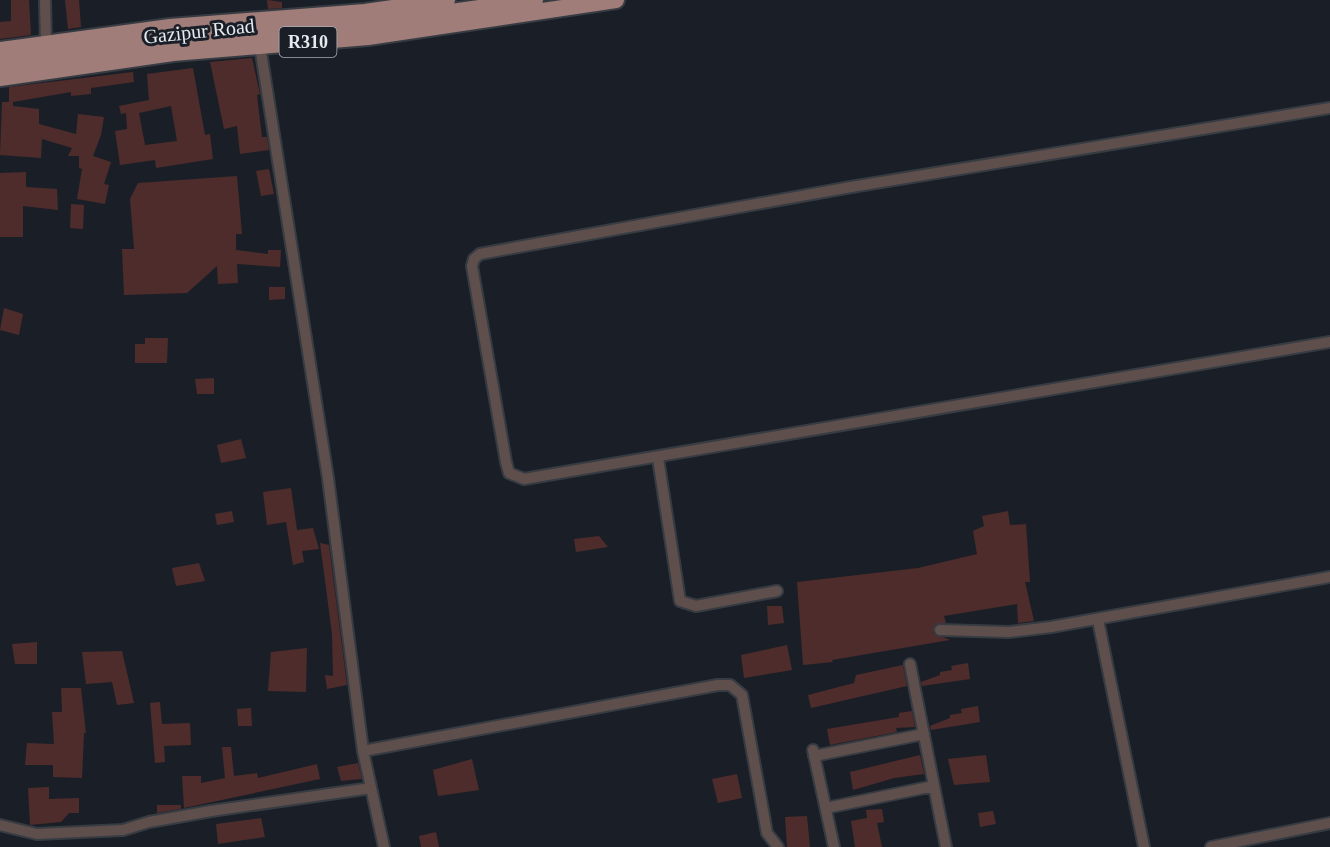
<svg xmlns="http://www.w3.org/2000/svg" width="1330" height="847" font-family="Georgia,serif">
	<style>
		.building { fill: #4e2c2b; fill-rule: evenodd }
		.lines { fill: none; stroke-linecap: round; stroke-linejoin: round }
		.minor-casing { stroke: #373c43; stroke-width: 14 }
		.primary-casing { stroke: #373c43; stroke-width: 20 }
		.minor { stroke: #5f4f4c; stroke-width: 10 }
		.primary { stroke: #a07d79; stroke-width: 16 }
		.labels { text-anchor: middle; stroke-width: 6; stroke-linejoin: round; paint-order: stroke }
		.shield { fill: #1a1f27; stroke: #aaaeb4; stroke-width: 1.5 }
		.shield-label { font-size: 18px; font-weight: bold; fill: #e7ebf0 }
		.street-label { font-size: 20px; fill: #e7ebf0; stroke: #1a1f27 }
	</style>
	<rect width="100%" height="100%" fill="#1a1f27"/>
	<path class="building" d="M11 0H29L31 35 0 39V22L11 21Z
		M65 0H79L81 27 68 29Z
		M267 0 282 2V8L268 9Z
		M252 58 260 94 257 95 262 137H267L269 150 240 154 237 126 224 129 210 62Z
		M193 68 205 135 210 134 213 159 156 168 155 160 120 165 115 131 127 129 126 113 121 114 119 106 149 100 147 74ZM171 106 177 141 145 145 139 113Z
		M133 72 134 82 91 88V94L71 96V92L13 102V106L39 109V124L76 134 78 114 104 117 101 135 93 156 111 162 104 184 109 185 105 204 77 199 82 169 79 168V156H68L72 148 42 139 41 158 0 155 2 102H9V87Z
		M269 169 274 194 261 196 256 171Z
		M26 172V187L57 189 58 210 23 206V237H0V173Z
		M237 176 242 234H236V250L268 254V250H281L280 267 237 264 238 283 218 284 217 266 187 293 124 295 122 249H134L130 199 138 183Z
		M71 204 84 205 83 229 70 228Z
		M269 287H285V299L269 300Z
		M4 308 23 314 19 335 0 330Z
		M145 338H168L167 363H135V344H145Z
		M214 378V394H197L195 379Z
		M241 439 246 458 221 463 217 445Z
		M291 488 297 530 313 528 319 549 302 551 304 562 293 565 286 522 267 525 263 492Z
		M232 511 234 522 217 525 215 514Z
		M1008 511 1010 525 1026 524 1030 582H1025L1034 621 1018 623 1017 604 944 616 946 623 936 624 933 633 950 640 832 660 833 662 803 665 797 582 918 568 977 554 973 531 984 526 982 516Z
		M599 536 608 547 576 552 574 539Z
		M320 543 329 545 347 685 327 689 325 675 333 676 332 634Z
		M199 563 205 581 176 586 172 568Z
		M767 606H782L784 623 768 625Z
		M37 642V664H15L12 644Z
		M787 645 792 670 744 678 741 655Z
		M307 648 306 692 268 691 271 652Z
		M122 651 134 703 117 705 112 682 86 684 82 652Z
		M968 663 970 679 922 686 921 682 940 675V672L952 670 951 666Z
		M903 665 907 686 811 708 808 695 854 683 856 675Z
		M61 688H81L86 733H84L82 778 53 777V765H25L27 743 54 744 52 712H62Z
		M160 702 162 724 190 723 191 745 164 746 165 762 155 763 150 703Z
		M978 706 980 722 931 730 930 726 950 718V715L962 713 961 709Z
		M251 708 252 726H238L237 709Z
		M912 711 915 727 896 728 897 732 830 745 827 729 899 717V713Z
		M222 747H231L234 776 257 773 258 778 317 764 320 779 184 808 182 776H201V783L225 778Z
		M920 755 924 774 894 778 853 790 850 772Z
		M986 755 990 782 954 785 948 759Z
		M472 759 479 790 438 796 433 770Z
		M358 763 362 779 341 781 337 767Z
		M737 774 742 798 718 803 712 779Z
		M49 787V799L79 798V813H69L61 822 30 825 28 788Z
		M157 805H181V809L157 813Z
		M882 809 884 822 877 823 882 847H855L851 821 867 818 866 810Z
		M993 811 996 824 980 827 978 813Z
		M807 816 810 847H787L785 817Z
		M261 818 265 837 218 844 216 824Z
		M436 832 439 847H421L419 836Z"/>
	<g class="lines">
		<defs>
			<path id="minor" d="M45 0 46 43
				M260 46 328 478 363 751 384 847
				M1330 108 851 187 518 247 480 254 474 259 472 266 506 462 509 473 524 479 1330 342
				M658 458 680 601 696 606 777 591
				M1098 620 1144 847
				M940 630 1009 632 1051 627 1330 577
				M910 664 946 847
				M813 750 834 847
				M363 751 718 685H730L742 695 767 833 778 847
				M814 756 924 734
				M826 808 934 786
				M0 825 37 834 123 830 149 822 211 811 371 788
				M1211 847 1330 823"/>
			<path id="primary" d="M0 50 170 27 365 12 447 0
				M0 63 170 39 367 24 535 0
				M0 78 173 53 368 37 616 0"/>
		</defs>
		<use href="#minor" class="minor-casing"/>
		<use href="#primary" class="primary-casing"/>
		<use href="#minor" class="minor"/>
		<use href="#primary" class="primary"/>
	</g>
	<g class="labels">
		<rect class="shield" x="279.5" y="27" width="57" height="30" rx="4.5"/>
		<g class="shield-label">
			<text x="308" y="48">R310</text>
		</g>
		<g class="street-label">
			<text transform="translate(199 31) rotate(-6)" y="7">Gazipur Road</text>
		</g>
	</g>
</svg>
